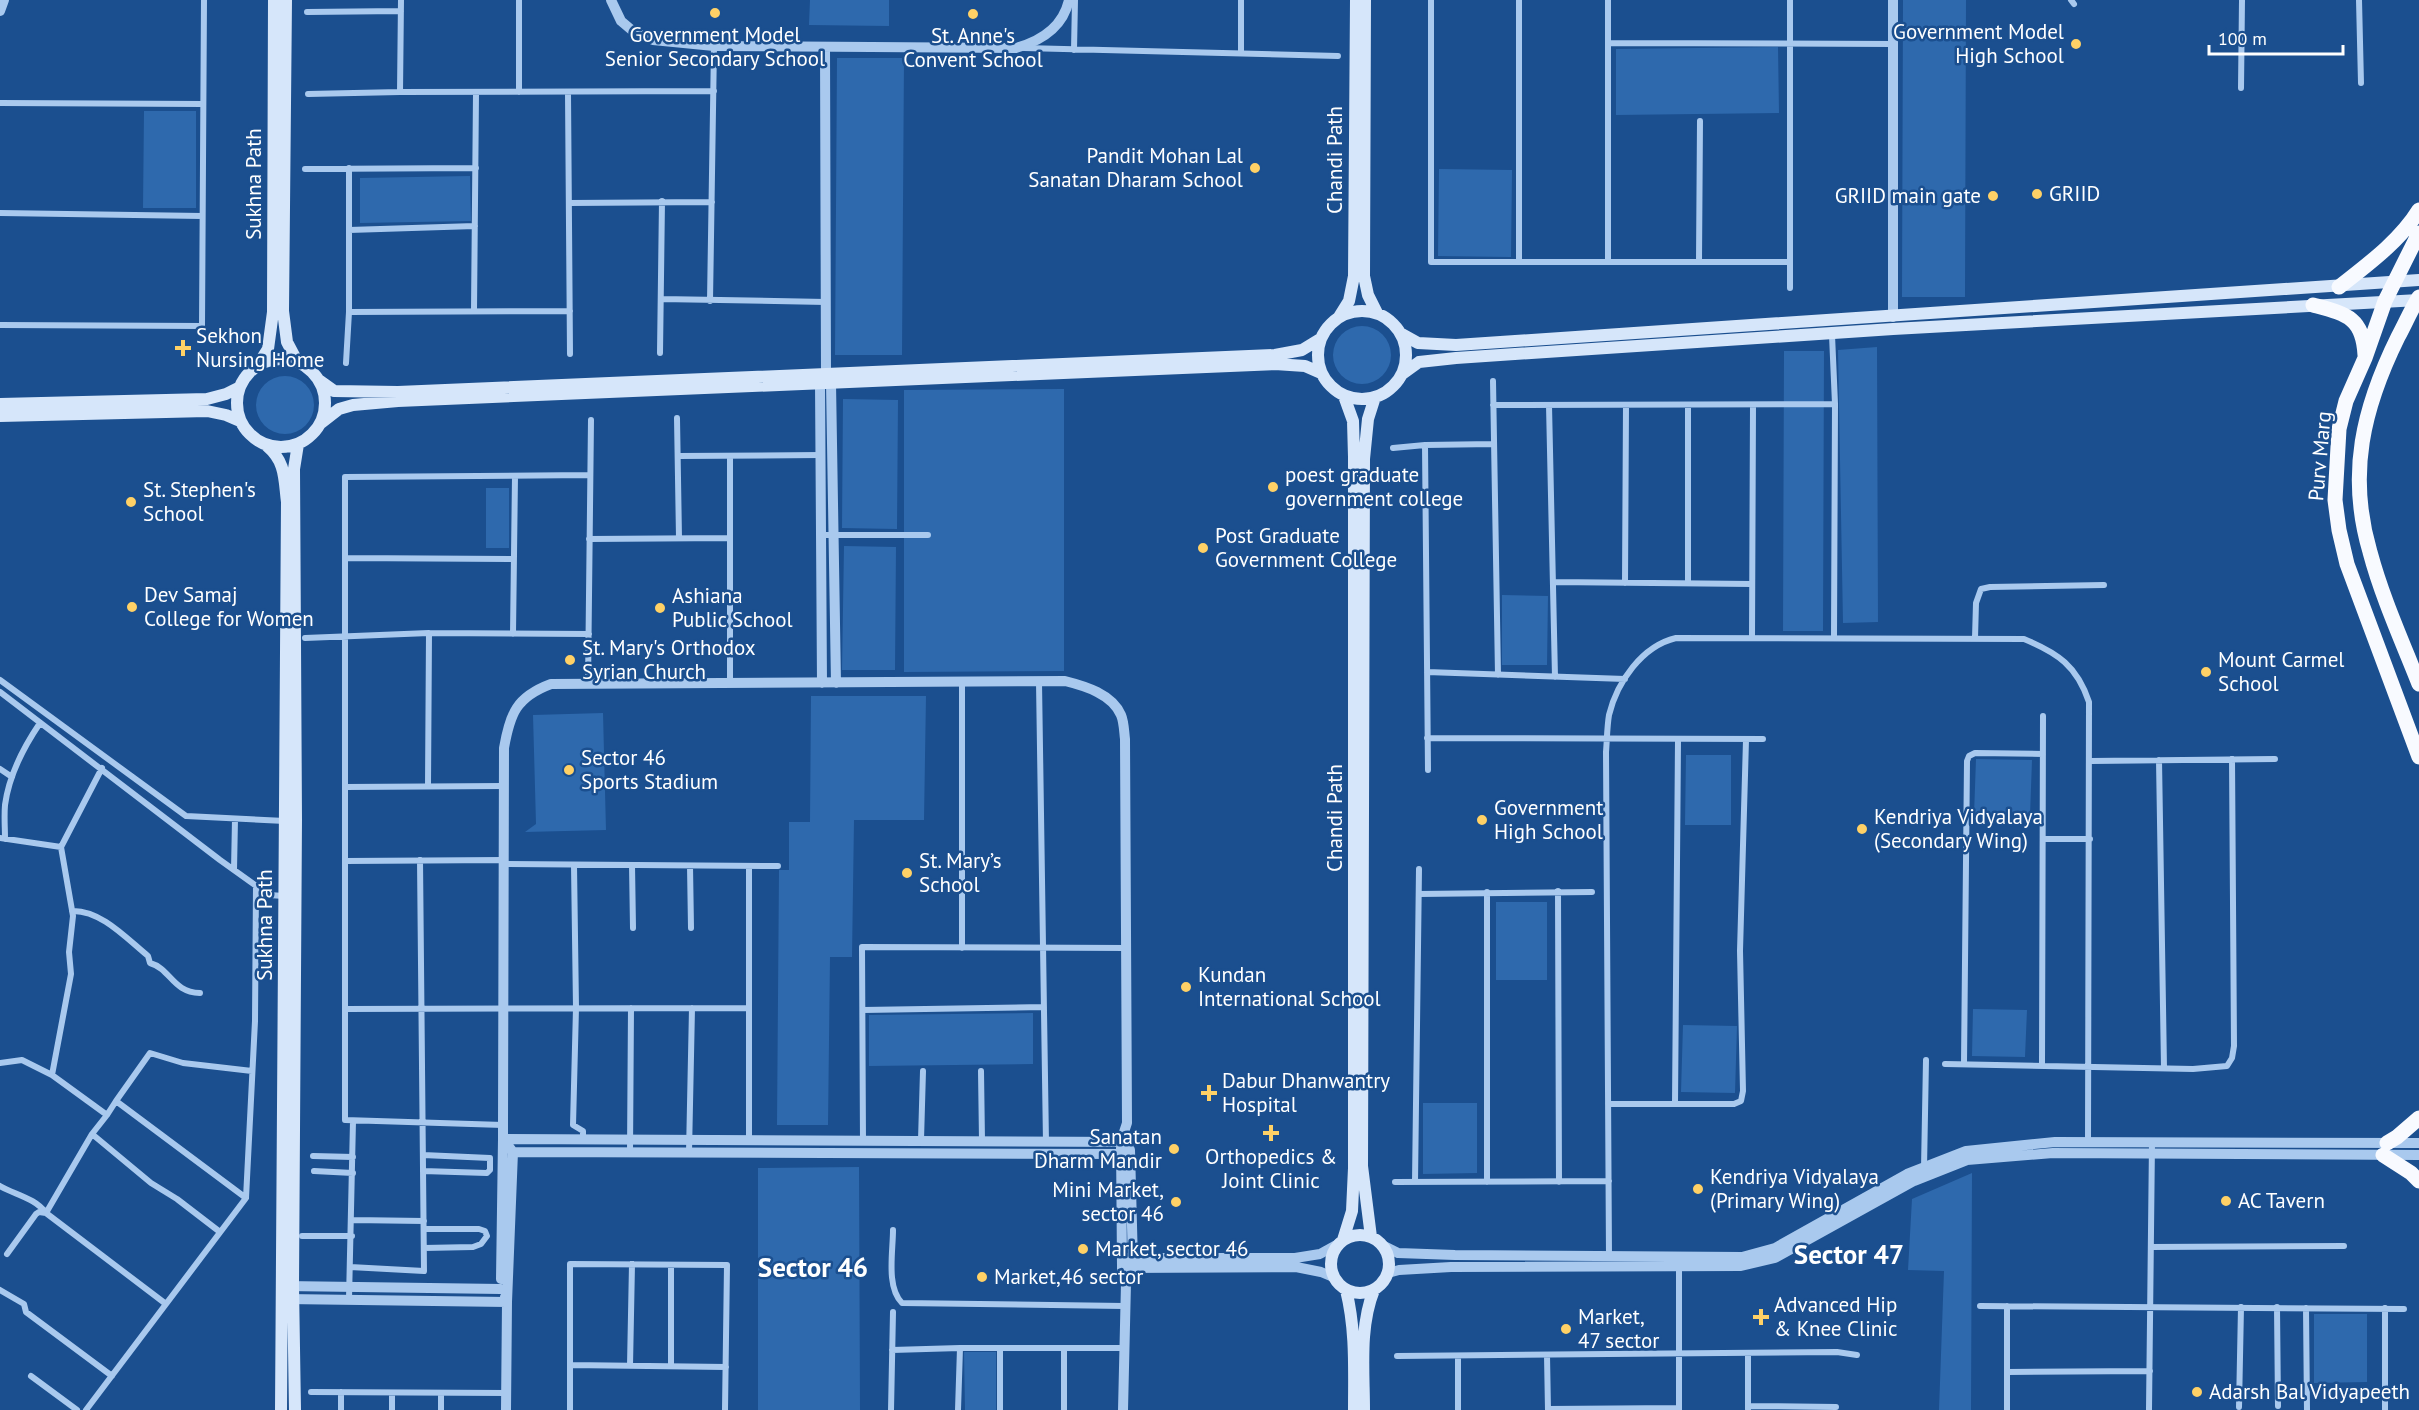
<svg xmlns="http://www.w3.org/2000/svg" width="2419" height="1410" font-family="'PT Sans',sans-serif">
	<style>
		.green { fill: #2e69ad }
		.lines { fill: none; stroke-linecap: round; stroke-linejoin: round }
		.minor { stroke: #a9c9ee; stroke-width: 6 }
		.tertiary { stroke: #a9c9ee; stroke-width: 10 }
		.secondary { stroke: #d6e6fa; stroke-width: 12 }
		.trunk { stroke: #f8faff; stroke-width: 15 }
		.poi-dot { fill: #ffd166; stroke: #1b4f8f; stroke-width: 2 }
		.labels { text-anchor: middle; stroke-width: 5; stroke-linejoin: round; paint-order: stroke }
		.poi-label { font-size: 21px; fill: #fff; stroke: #1b4f8f; text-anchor: start }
		.street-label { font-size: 21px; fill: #fff; stroke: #1b4f8f }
		.district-label { font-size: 27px; font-weight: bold; fill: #fff; stroke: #1b4f8f }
	</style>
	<rect width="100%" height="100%" fill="#1b4f8f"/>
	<path class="green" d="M810 0H889V26L809 25Z
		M1903 0H1966L1965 297H1902Z
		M1778 47 1779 113 1616 115V49Z
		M837 58H904L902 355H835Z
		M144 111H196V208H143Z
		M1439 169 1512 170 1511 257 1438 256Z
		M470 176 471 221 360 223V178Z
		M1333 355a29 29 0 1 1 58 0a29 29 0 1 1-58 0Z
		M1877 347 1878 622 1843 623 1838 350Z
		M1784 351H1824L1823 631H1783Z
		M256 405a29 29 0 1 1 58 0a29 29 0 1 1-58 0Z
		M1064 389V671L904 672V390Z
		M843 399 898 400 897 529 842 528Z
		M486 488H509V548H486Z
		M844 546 896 547 895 670H842Z
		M1502 595 1548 596 1547 665H1502Z
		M811 696H926L924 820H854L852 957H830L828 1125H777L779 870H789V822H810Z
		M603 713 606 830 525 832 536 824 533 715Z
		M1686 755H1731V825H1685Z
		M1976 759 2032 760 2030 816 1974 815Z
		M1496 902H1547V980H1496Z
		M1973 1009 2027 1010 2025 1057 1972 1056Z
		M1033 1013V1064L869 1066V1015Z
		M1683 1025 1737 1026 1735 1093 1681 1092Z
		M1423 1103H1477V1173L1423 1174Z
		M859 1167 860 1410H758V1168Z
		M1972 1173 1971 1410H1939L1944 1271 1908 1270 1912 1199Z
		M2314 1314H2367V1382L2314 1383Z
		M964 1352H996V1410H965Z"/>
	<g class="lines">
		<path class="minor" d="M519 0V92
			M1241 0V53
			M1431 0V262H1790
			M1608 0V262
			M1790 0V288
			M2071 0 2074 4
			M2359 0 2361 83
			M307 12 401 11
			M1608 43 1893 44
			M1024 48 1338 56
			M1074 50 1075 0
			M2241 88 2242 0
			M400 92 401 0
			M568 93 570 354
			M308 94 400 92 714 91
			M0 103 203 104
			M305 169 476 168
			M569 203 712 202
			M0 213 202 216
			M349 230 475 226
			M1519 262V0
			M1699 262 1700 121
			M661 299 826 302
			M710 301 714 46
			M474 311 476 93
			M349 312 570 311
			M0 325 202 326 204 0
			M1832 335 1835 404 1834 638
			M660 353 662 201
			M346 363 349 312V168
			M1493 381 1498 675
			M1493 405 1835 404
			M1549 405 1555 677
			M1688 405V583
			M677 418 679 538
			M1393 448 1425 445
			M678 456 821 455
			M730 456V683
			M821 535H928
			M589 539 730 538
			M345 558 514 559
			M1553 582 1752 584
			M1625 583 1626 405
			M513 634 515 476
			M305 638 429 633 589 634
			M1752 638 1753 405
			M1975 638 1976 603 1981 589 1990 587 2104 585
			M1427 672 1625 679
			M0 680 186 816 285 821
			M962 682V948
			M1039 682 1046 1143
			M588 684 591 420
			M0 692 220 860 269 895 284 896
			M1427 738 1763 739
			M2159 760 2164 1068
			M2091 761 2275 759
			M0 769 12 777
			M1428 770 1425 445 1494 444
			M428 786 429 633
			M345 787 504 786
			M0 838 61 847
			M5 839C5 827 4 817 5 805 9 775 23 748 40 723
			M2043 839H2090
			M345 861 504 860
			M504 864 778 866
			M574 865 576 1008 573 1125 583 1131V1139
			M632 865 633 928
			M690 866 691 928
			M234 870 235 819
			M1558 891 1559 1182
			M1487 892V1182
			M1419 894 1592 892
			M72 911C101 910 127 939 148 956L150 963C171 969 172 992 200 993
			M345 1009 749 1008
			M863 1010 1044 1007
			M0 1063 22 1060 52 1075 107 1115 116 1101 246 1198
			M1945 1064 2193 1069 2227 1066 2232 1058 2234 1046 2232 759
			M1964 1064 1967 761 1969 756 1975 753 2043 754
			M2042 1065 2043 716
			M981 1071 982 1141
			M52 1075 71 974 69 952 73 916 61 847 102 768
			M116 1101 150 1053 183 1063 252 1071
			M1608 1104H1734L1741 1101 1743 1091 1740 951 1746 740
			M1675 1104 1678 741
			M107 1115 92 1134 151 1183 177 1199 220 1232
			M503 1125 345 1120V477L589 475
			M92 1134 46 1213 166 1304
			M921 1140 923 1071
			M749 1141V866
			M863 1142 862 947 1126 948
			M630 1153 631 1008
			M689 1153 692 1008
			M423 1155 490 1158V1170L487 1173 423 1171
			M313 1156 353 1157
			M1924 1168 1926 1060
			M314 1171 353 1173
			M1395 1182 1609 1181
			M1415 1182 1419 869
			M0 1186C16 1195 35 1198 46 1213
			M352 1220 424 1221
			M424 1229H479L485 1231 487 1236 481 1244 473 1247 424 1248
			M893 1230C893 1252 886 1287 902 1303L1124 1306
			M302 1236H352
			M2151 1247 2344 1246
			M7 1254 36 1214 39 1212 46 1213
			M1609 1258 1606 752C1607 740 1607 727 1609 715 1617 682 1642 646 1676 638L2024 639C2058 653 2077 666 2089 702L2088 1144
			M350 1267 424 1271 420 860
			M0 1290 24 1304 26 1312 112 1376
			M349 1299 353 1121
			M1980 1306 2404 1309
			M2277 1307 2278 1406
			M2306 1308 2307 1410
			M892 1350 960 1348H1123
			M1547 1355 1548 1410
			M1397 1356 1837 1352 1857 1355
			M570 1365 726 1367
			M630 1366 632 1264
			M671 1366V1265
			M2007 1372 2150 1371
			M31 1376 77 1410
			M311 1392 507 1393
			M1748 1406 1836 1407
			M2239 1407 2241 1307
			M1548 1409 1679 1408
			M1748 1409V1354
			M86 1410 246 1198 255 1021 256 885
			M341 1410V1392
			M392 1410V1394
			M441 1410V1393
			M570 1410V1264L727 1265 725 1410
			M891 1410 893 1312
			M958 1410 960 1348
			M1000 1410V1348
			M1064 1410V1348
			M1458 1410V1356
			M1679 1410V1264
			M2007 1410V1306
			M2149 1410 2152 1142
			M2385 1410V1308"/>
		<path class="tertiary" d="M611 0 621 21 634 32 653 40 714 46 1016 48C1041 41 1063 27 1069 0
			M1893 0V317
			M0 11 4 0
			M825 47 826 374
			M820 383 822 683
			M831 383 836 683
			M1130 1150 1133 1263
			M513 1152 1130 1154
			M1384 1246 1398 1253 1455 1255 1742 1257 1775 1248 1907 1174 1966 1151 2055 1142 2419 1143
			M1122 1258H1295L1320 1254 1338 1244
			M1122 1268 1296 1267 1321 1272 1333 1277
			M1388 1273 1399 1270 1451 1267 1741 1266 1775 1258 1914 1181 1967 1160 2053 1153 2419 1155
			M501 1279 503 1139 1130 1142
			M285 1286 501 1289
			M505 1297 507 1302 506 1410
			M286 1299 507 1302 513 1152 503 1139V1125L504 748C510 714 516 697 551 684L1065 681C1085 686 1112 694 1121 715 1124 722 1124 731 1125 739L1127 1123 1121 1141 1122 1268 1126 1283 1123 1410"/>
		<path class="secondary" d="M286 0 283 311 287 342 297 361
			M1365 0 1364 276 1368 295 1377 313
			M1318 355a44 44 0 1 1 88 0a44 44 0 1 1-88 0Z
			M1339 317 1349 301 1354 276 1356 0
			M1400 333 1418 343 1456 345 2419 280
			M237 403a44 44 0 1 1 88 0a44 44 0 1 1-88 0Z
			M258 365 268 349 273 312 274 0
			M1401 375 1419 362 1456 358 1893 329 2419 300
			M320 381 334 391 398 392 1275 355 1302 350 1320 339
			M0 404 207 399 226 394 240 387
			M0 416 207 411 226 415 240 421
			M321 423 339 409 353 405 398 401 1275 364 1305 366 1321 373
			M267 446C286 462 284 479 287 502L281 1410
			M1331 1264a29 29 0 1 1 58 0a29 29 0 1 1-58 0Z
			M1371 1237 1362 1166 1364 459 1368 419 1375 397
			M1343 1240 1352 1211 1354 1168V457L1353 421 1344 396
			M1346 1290C1356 1330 1354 1369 1354 1410
			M295 1410 293 1286 296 819 294 469 298 444
			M1364 1410C1364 1371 1359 1327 1374 1290"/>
		<path class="trunk" d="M2419 233 2385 301 2365 358 2346 401 2339 429 2335 500 2339 530 2347 564 2419 757
			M2339 287C2367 265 2400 241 2419 210
			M2419 297C2411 310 2405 324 2398 337 2363 408 2347 474 2370 552 2382 597 2402 641 2419 684
			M2313 305C2346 314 2363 317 2365 355
			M2387 1143 2397 1137 2419 1118
			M2383 1155 2411 1173 2419 1181"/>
	</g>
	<g class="poi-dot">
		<circle cx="715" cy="13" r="6"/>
		<circle cx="973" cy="14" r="6"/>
		<circle cx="2076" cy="44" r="6"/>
		<circle cx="1255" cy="168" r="6"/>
		<circle cx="2037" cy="194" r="6"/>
		<circle cx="1993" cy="196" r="6"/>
		<path d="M180 339h6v6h6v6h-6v6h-6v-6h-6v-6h6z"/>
		<circle cx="1273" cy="487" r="6"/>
		<circle cx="131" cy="502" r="6"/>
		<circle cx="1203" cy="548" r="6"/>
		<circle cx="132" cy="607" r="6"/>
		<circle cx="660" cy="608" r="6"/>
		<circle cx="570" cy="660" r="6"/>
		<circle cx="2206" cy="672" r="6"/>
		<circle cx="569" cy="770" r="6"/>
		<circle cx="1482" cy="820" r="6"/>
		<circle cx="1862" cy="829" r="6"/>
		<circle cx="907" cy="873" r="6"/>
		<circle cx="1186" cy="987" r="6"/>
		<path d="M1206 1084h6v6h6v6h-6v6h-6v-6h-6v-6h6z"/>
		<path d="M1268 1124h6v6h6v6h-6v6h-6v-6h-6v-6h6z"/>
		<circle cx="1174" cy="1149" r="6"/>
		<circle cx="1698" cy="1189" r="6"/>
		<circle cx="2226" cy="1201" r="6"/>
		<circle cx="1176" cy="1202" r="6"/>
		<circle cx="1083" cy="1249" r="6"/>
		<circle cx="982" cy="1277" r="6"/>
		<path d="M1758 1308h6v6h6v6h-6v6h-6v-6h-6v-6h6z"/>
		<circle cx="1566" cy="1329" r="6"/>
		<circle cx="2197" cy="1392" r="6"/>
	</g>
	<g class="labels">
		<g class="poi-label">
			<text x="2064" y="39" text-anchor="end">Government Model<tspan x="2064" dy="24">High School</tspan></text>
			<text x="715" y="42" text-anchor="middle">Government Model<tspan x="715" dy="24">Senior Secondary School</tspan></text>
			<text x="973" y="43" text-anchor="middle">St. Anne's<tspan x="973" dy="24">Convent School</tspan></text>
			<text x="1243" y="163" text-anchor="end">Pandit Mohan Lal<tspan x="1243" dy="24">Sanatan Dharam School</tspan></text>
			<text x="2049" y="201">GRIID</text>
			<text x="1981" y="203" text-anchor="end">GRIID main gate</text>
			<text x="196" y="343">Sekhon<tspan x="196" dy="24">Nursing Home</tspan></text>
			<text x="1285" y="482">poest graduate<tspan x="1285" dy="24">government college</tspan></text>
			<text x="143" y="497">St. Stephen's<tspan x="143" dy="24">School</tspan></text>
			<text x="1215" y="543">Post Graduate<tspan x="1215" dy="24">Government College</tspan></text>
			<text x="144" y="602">Dev Samaj<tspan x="144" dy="24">College for Women</tspan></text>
			<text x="672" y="603">Ashiana<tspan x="672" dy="24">Public School</tspan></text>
			<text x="582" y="655">St. Mary's Orthodox<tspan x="582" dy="24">Syrian Church</tspan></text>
			<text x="2218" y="667">Mount Carmel<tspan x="2218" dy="24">School</tspan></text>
			<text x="581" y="765">Sector 46<tspan x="581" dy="24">Sports Stadium</tspan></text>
			<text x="1494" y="815">Government<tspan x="1494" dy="24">High School</tspan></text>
			<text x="1874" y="824">Kendriya Vidyalaya<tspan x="1874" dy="24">(Secondary Wing)</tspan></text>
			<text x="919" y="868">St. Mary’s<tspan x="919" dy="24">School</tspan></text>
			<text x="1198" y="982">Kundan<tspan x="1198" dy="24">International School</tspan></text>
			<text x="1222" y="1088">Dabur Dhanwantry<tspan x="1222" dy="24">Hospital</tspan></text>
			<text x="1162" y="1144" text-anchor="end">Sanatan<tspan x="1162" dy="24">Dharm Mandir</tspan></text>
			<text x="1271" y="1164" text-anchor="middle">Orthopedics &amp;<tspan x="1271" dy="24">Joint Clinic</tspan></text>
			<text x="1710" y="1184">Kendriya Vidyalaya<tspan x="1710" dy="24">(Primary Wing)</tspan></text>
			<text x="1164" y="1197" text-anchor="end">Mini Market,<tspan x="1164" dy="24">sector 46</tspan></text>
			<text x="2238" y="1208">AC Tavern</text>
			<text x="1095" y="1256">Market, sector 46</text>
			<text x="994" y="1284">Market,46 sector</text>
			<text x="1774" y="1312">Advanced Hip<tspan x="1774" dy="24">&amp; Knee Clinic</tspan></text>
			<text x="1578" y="1324">Market,<tspan x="1578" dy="24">47 sector</tspan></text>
			<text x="2209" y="1399">Adarsh Bal Vidyapeeth</text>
		</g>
		<g class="street-label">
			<text transform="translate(1335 160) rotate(-90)" y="7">Chandi Path</text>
			<text transform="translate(254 184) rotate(-90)" y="7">Sukhna Path</text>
			<text transform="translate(2320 456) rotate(-85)" y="7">Purv Marg</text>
			<text transform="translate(1335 818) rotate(-90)" y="7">Chandi Path</text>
			<text transform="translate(265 925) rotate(-90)" y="7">Sukhna Path</text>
		</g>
		<g class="district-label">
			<text x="1849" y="1264">Sector 47</text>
			<text x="813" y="1277">Sector 46</text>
		</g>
	</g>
	<path d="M2209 45v9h134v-9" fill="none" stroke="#ffffff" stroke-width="3"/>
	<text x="2218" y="45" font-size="18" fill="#ffffff" stroke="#1b4f8f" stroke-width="4.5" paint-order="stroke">100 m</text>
</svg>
